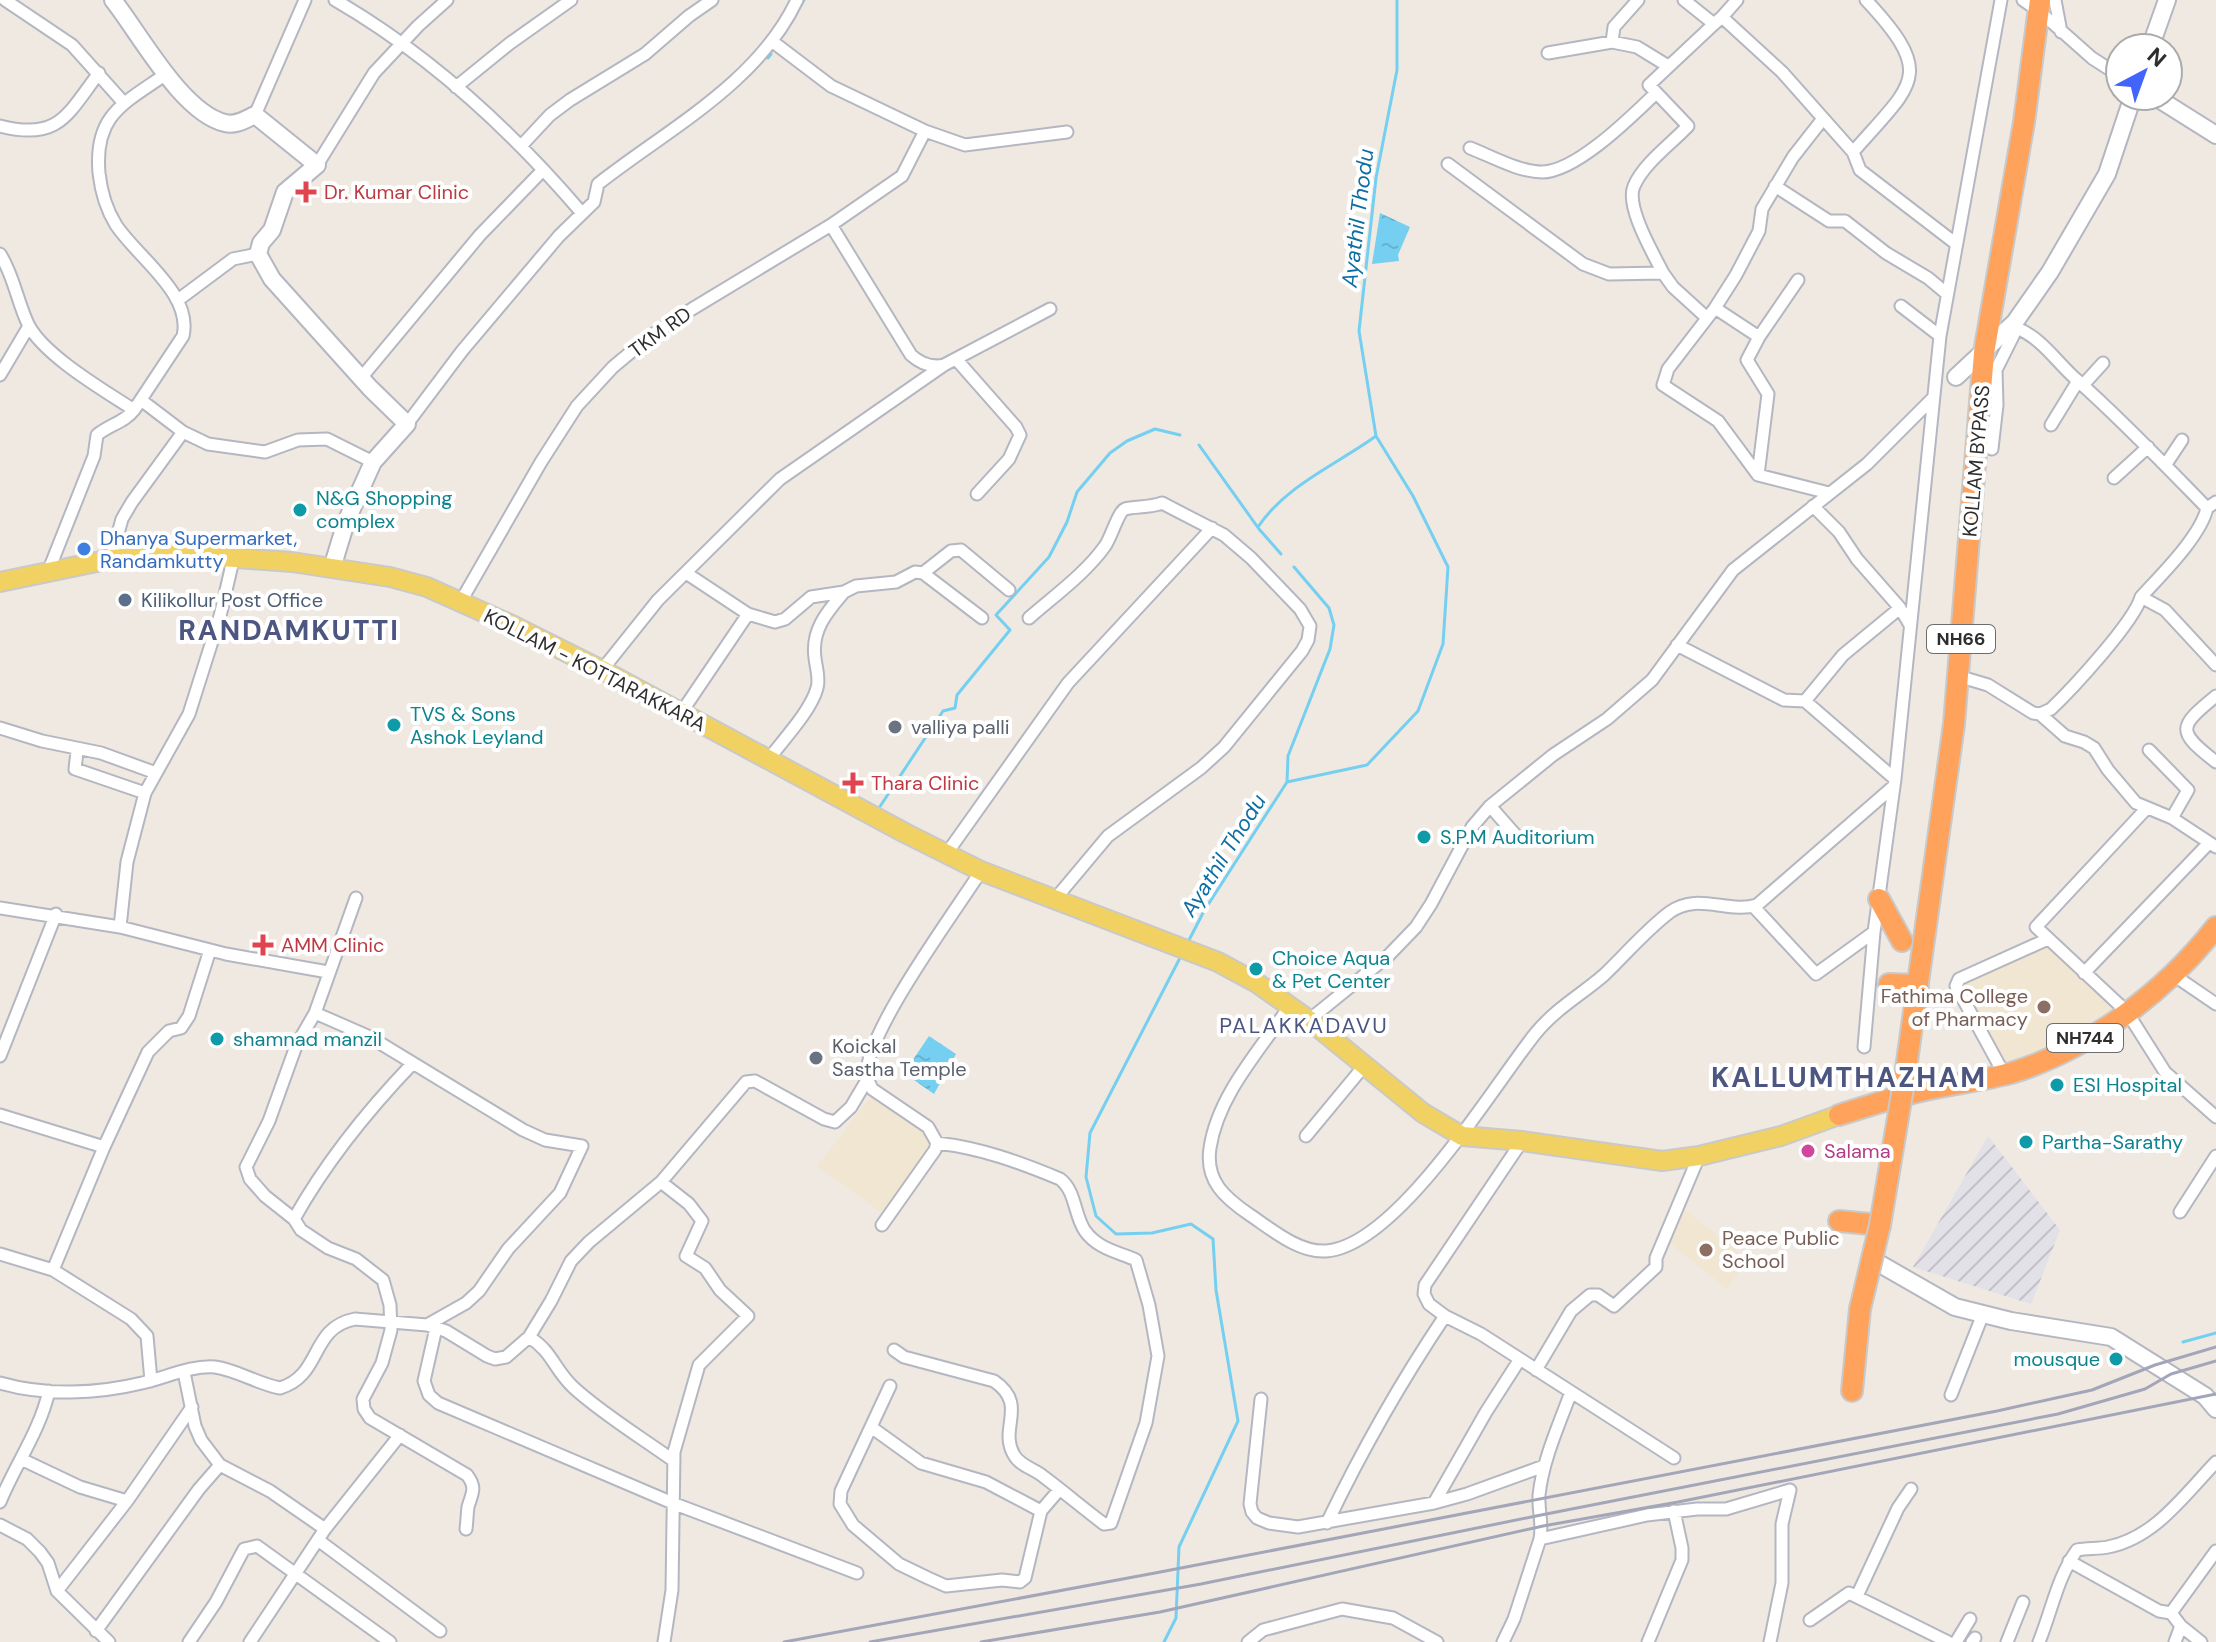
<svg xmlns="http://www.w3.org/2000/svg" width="2216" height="1642" font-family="'DM Sans',sans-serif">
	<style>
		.industrial { fill: url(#industrial-furrows) }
		.education { fill: #f0e6d1 }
		.water { fill: url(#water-ripples) }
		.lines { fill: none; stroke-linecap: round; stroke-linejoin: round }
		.stream { stroke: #75cff0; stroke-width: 3 }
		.street-casing { stroke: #b4b7c1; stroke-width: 15 }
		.secondary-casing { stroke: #b4b7c1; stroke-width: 20 }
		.primary-casing { stroke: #c9c9c9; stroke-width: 22 }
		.highway-casing { stroke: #c9c9c9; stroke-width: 24 }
		.street { stroke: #fff; stroke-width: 11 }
		.secondary { stroke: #fff; stroke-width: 16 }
		.primary { stroke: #f2d163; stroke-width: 18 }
		.highway { stroke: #ffa35c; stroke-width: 20 }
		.rail { stroke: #a3a6b8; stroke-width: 3 }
		.highway-bridge-casing { stroke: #c9c9c9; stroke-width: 24; stroke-linecap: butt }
		.highway-bridge { stroke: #ffa35c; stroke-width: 20 }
		.health-dot { fill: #e0444e; stroke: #fff; stroke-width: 3 }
		.culture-dot { fill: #0f9aa8; stroke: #fff; stroke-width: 3 }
		.shop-dot { fill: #3f7fe0; stroke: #fff; stroke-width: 3 }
		.service-dot { fill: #5c6f8a; stroke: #fff; stroke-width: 3 }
		.worship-dot { fill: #6b7280; stroke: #fff; stroke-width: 3 }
		.education-dot { fill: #8d6e63; stroke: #fff; stroke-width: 3 }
		.hotel-dot { fill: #d1479c; stroke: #fff; stroke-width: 3 }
		.labels { text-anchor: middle; stroke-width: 8; stroke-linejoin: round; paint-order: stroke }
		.shield { fill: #fff; stroke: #6d6d6d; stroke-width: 2 }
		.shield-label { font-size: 18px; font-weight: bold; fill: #2e2e2e }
		.health-label { font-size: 20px; fill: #be3a42; stroke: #fff; text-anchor: start }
		.street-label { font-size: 20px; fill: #2e2e2e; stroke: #fff }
		.culture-label { font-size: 20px; fill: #0d838f; stroke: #fff; text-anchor: start }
		.shop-label { font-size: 20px; fill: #366cbe; stroke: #fff; text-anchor: start }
		.service-label { font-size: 20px; fill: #4e5e75; stroke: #fff; text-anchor: start }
		.worship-label { font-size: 20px; fill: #5b616d; stroke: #fff; text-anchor: start }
		.education-label { font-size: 20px; fill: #785e54; stroke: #fff; text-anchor: end }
		.hotel-label { font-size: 20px; fill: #b23c85; stroke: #fff; text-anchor: start }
		.water-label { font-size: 22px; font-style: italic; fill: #0d6fa3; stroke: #fff }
		.neighbourhood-label { font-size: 22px; letter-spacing: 2px; fill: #4d5680; stroke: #fff }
		.district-label { font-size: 28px; font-weight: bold; letter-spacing: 2px; fill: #4d5680; stroke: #fff }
	</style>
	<defs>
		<pattern id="industrial-furrows" width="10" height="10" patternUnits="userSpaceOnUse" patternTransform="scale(2)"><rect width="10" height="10" fill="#e3e1e8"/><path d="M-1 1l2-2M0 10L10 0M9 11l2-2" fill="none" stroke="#c3c1c7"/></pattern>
		<pattern id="water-ripples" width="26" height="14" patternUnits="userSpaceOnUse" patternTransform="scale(2)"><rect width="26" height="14" fill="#75cff0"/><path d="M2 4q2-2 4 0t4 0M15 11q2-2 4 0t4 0" fill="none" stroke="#66b2ce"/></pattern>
	</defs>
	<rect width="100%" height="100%" fill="#efe9e1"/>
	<path class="industrial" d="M1988 1136 2060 1230 2031 1304 1913 1267Z"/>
	<path class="education" d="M2050 941 2117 1013 2001 1068 1959 983Z
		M873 1094 928 1131 935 1142 884 1214 817 1166Z
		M1686 1210 1747 1260 1727 1289 1665 1239Z"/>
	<path class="water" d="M1380 213 1410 227 1398 255 1399 261 1372 264Z
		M929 1036 956 1054 934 1094 904 1073Z"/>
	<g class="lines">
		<path class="stream" d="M787 28 804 0
			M768 58 771 54
			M1199 445 1259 529 1281 554
			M1258 527C1286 485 1336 465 1376 436
			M1287 782 1288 756 1330 649 1334 625 1329 608 1294 567
			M879 808 943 711 955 708 957 695 1010 630 996 615 1049 557 1067 522 1077 492 1110 453 1127 441 1155 429 1180 435
			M1187 944 1204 911 1287 782 1367 765 1418 711 1443 644 1448 567 1413 496 1376 436 1359 331 1376 178 1397 70V0
			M2183 1342 2216 1333
			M1164 1642 1176 1618 1179 1547 1238 1421 1216 1290 1213 1239 1191 1224 1152 1233 1116 1234 1096 1216 1086 1177 1090 1133 1182 954"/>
		<defs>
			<path id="street" d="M5 0 72 45 124 103
				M335 0C430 55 510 129 581 212
				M1684 0 1714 24 1722 17 1782 72 1853 152 1860 170 1955 243
				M2023 0 2039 11 2092 58 2120 76
				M2055 0 2061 32
				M1722 17 1737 0
				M773 42 831 86 925 131 965 145 1067 132
				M1612 42 1614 27 1638 0
				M1548 53 1612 42 1637 47 1668 66
				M456 87 509 44 571 0
				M255 115 305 0
				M0 126C59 141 67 115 99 73
				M522 145 550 115 570 100 645 54 689 16 712 0
				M1470 148C1491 156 1519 172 1542 172 1576 172 1631 117 1655 94
				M1853 152C1913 83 1937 76 1866 0
				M1448 164 1583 264 1609 274 1663 273 1673 287 1707 318
				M317 165 374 73 418 26 447 0
				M1775 186 1829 221H1845L1886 253 1928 278 1946 293
				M831 225 911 355C921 364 931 368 944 365L1050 309
				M0 254C14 276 17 301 28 324 43 355 105 391 134 410
				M1663 273C1653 253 1625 206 1634 186 1644 163 1671 144 1688 126L1649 85 1714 24
				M178 300 233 259 258 254
				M1901 306 1940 336
				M1715 308 1759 337 1747 360 1768 394 1758 475 1829 493
				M2015 322 2017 328C2043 339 2057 363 2078 381 2123 421 2165 465 2207 508
				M1759 337 1798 280
				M956 359 1016 427 1020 435 1009 459 977 494
				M0 375 29 326
				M361 378 480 235 543 170
				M2083 385 2103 363
				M141 400 183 432 208 444 265 452 298 440 327 439 373 462
				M407 424 462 351 559 236 594 202 598 184C668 129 758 83 797 0
				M2051 425 2078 381
				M1992 449 1997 405 1996 370 2017 328
				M2166 464 2182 440
				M1758 475 1718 421 1663 385 1668 369 1715 308 1736 275 1759 231 1762 209 1793 157 1822 120
				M2114 478 2148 447
				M1813 506 1839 532 1857 559 1900 608 1910 625
				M111 559 122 519 132 502 183 432
				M48 572 94 456 97 435C109 425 125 422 134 410L183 336C193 294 137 257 116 225 106 209 101 191 99 173 94 115 123 104 166 74
				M686 573 748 614 775 622 785 619 811 597 844 592 856 586 896 582 915 572 923 573 982 618
				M923 573 951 551 961 550 1009 590
				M2141 597 2165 610 2216 665
				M461 601 541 462 577 406 613 367 649 337 692 309 831 225 902 176 925 131
				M1029 618C1054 596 1085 574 1105 546 1111 538 1118 512 1125 509 1135 506 1149 508 1162 503L1224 535 1251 558 1300 609 1310 626 1308 640 1302 651 1224 747 1201 768 1108 836 1056 898
				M1677 645 1784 700 1805 701 1895 779
				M602 670 658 600 780 479 944 365
				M1958 676 1988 685 2033 713 2040 714 2051 709C2072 689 2134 622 2141 597 2160 576 2201 536 2207 508L2216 502
				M2216 696C2178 727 2176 731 2216 762
				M1805 701 1843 655 1900 608
				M681 713 748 614
				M2040 714 2065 736 2084 742 2094 748 2108 770 2136 803 2172 818 2216 847
				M0 728 42 741 101 753 156 773
				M2149 750 2188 790 2172 818
				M77 752 75 769 145 793
				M768 760C782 741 811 711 817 688 820 678 816 668 815 658 811 630 827 612 844 592
				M1490 806 1519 839
				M2146 809 2036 927 2127 1012 2165 1072 2216 1117
				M947 853 1068 683 1212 528
				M356 898 315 1013 296 1046 269 1121 246 1167 250 1179 265 1196 294 1219 301 1230 328 1248 356 1259 383 1280 390 1305 391 1330 382 1363 363 1399 364 1409 370 1418 467 1475C477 1488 472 1493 468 1507 467 1514 467 1522 466 1529
				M1753 906 1816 974 1874 932
				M0 908 120 927 226 954 328 972
				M120 927 127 862 145 793 189 714 220 616 234 556
				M2084 973 2209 843
				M2172 974 2216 1004
				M1289 1007C1260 1050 1218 1095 1210 1148 1205 1181 1225 1198 1250 1215 1271 1229 1299 1253 1326 1251 1397 1246 1492 1088 1535 1034 1555 1009 1581 995 1604 975 1625 955 1646 930 1670 912 1698 892 1728 914 1757 905L1894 786
				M315 1013 370 1037 523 1130 545 1140 582 1146 560 1193 508 1249 479 1291 466 1303 427 1325
				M1309 1020 1388 956 1416 927 1431 904 1472 827 1490 806 1553 755 1607 719 1652 680 1733 570 1867 464 1932 399
				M1864 1047 1874 932 1895 779 1940 336 2001 0
				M0 1056 56 914
				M2004 1074 1956 986 1959 979 2048 939
				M0 1115 104 1147 148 1052 169 1031 181 1028 189 1016 210 950
				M1306 1136 1364 1066
				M1522 1141 1425 1285 1424 1294 1429 1304 1445 1316 1481 1334 1674 1458
				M661 1182 689 1204 702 1221 686 1256 705 1268 720 1290 748 1316 699 1365 674 1452 672 1590 664 1642
				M2180 1212 2216 1156
				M294 1219C327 1160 367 1111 413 1063
				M882 1225 935 1150 937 1143 928 1127 872 1089C871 1086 868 1081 867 1078 861 1038 957 909 981 871
				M0 1254 53 1270 131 1319 147 1336 151 1381
				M53 1270 104 1147
				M436 1328 424 1381 429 1395 438 1403 675 1504 857 1573
				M529 1337C553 1352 553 1368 573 1387 601 1413 642 1438 674 1461
				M894 1350 904 1357 994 1381C1029 1405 998 1428 1014 1455 1020 1466 1035 1469 1044 1477 1064 1492 1084 1509 1104 1524L1111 1523 1146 1423 1158 1356 1149 1305 1136 1260C1118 1252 1098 1249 1085 1231 1074 1215 1076 1191 1060 1179 1019 1162 981 1148 937 1143
				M1536 1370 1571 1311 1590 1295H1598L1614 1306 1656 1267V1258L1699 1156
				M184 1372 195 1426 201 1440 220 1465 270 1491 325 1529
				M0 1383C45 1396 97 1394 142 1383 165 1378 191 1365 215 1367 237 1370 258 1384 280 1388 323 1375 309 1328 355 1319L427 1325 446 1331 487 1356 495 1359 506 1357 529 1337 551 1301 571 1261 589 1242 661 1182 746 1082 755 1081 824 1119 835 1122 851 1107 867 1080
				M890 1386 841 1491 840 1504 853 1525 899 1564 928 1578 946 1586 1002 1580 1020 1582 1025 1578 1041 1511 1059 1490
				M1951 1395 1983 1314
				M1261 1399 1250 1504 1252 1512 1257 1518 1269 1523 1298 1527 1434 1503 1467 1494 1544 1466
				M871 1427 921 1463 986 1482 1041 1511
				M21 1459 80 1487 127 1501
				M0 1502C16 1463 39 1433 49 1391
				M1434 1503 1486 1412 1520 1359
				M1327 1523C1362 1450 1400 1383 1445 1316
				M0 1525 27 1539 40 1552 48 1563 57 1591 109 1642
				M1540 1539 1647 1515 1697 1509H1726L1790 1490 1782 1524V1583L1770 1642
				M318 1540 440 1631
				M2069 1561 2159 1611 2171 1613 2181 1626 2201 1642
				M57 1591 127 1501 192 1407
				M1857 1596 1898 1508 1911 1489
				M2171 1613 2216 1551
				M1810 1620 1849 1593 1948 1642
				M96 1631 199 1489 220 1465
				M189 1642 216 1602 244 1549 257 1546 390 1642
				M250 1642 325 1529 400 1435
				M1248 1642 1263 1630 1342 1609 1393 1618 1437 1642
				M1503 1642 1514 1619 1540 1539C1543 1523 1538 1510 1539 1495 1543 1459 1559 1425 1571 1392
				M1648 1642 1682 1560V1548L1674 1511
				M1956 1642 1970 1619
				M1972 1642 1975 1638
				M2007 1642 2023 1602
				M2039 1642C2052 1610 2057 1578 2077 1550 2087 1548 2098 1549 2108 1547 2155 1538 2185 1494 2216 1462
				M2175 1642 2181 1626"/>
			<path id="secondary" d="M113 0C140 34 182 113 225 123 236 126 246 119 255 115L317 165 285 192 272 230 261 243 258 254 272 279 370 388 407 424 373 462 346 522 332 568
				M2150 48 2167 0
				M2154 96 2216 135
				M1956 377 2015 322 2050 272 2107 174 2133 96
				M1873 1260 1955 1307 2011 1321 2111 1337 2205 1396 2216 1409"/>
			<path id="primary" d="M0 582 111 559 180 554 292 562 390 577 427 587 514 626 602 670 905 833 981 871 1218 962 1257 983 1309 1020 1423 1113 1462 1136 1522 1141 1662 1161 1699 1156 1781 1136 1839 1115"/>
			<path id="highway" d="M1879 899 1902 941
				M1889 984 1918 985
				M1905 1076 1954 724 1984 353 2024 122 2040 0
				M1839 1115C1866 1107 1894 1097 1921 1091 1951 1084 1981 1081 2011 1073 2090 1049 2165 992 2216 927
				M1839 1221 1880 1225
				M1852 1391 1860 1309"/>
		</defs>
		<use href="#street" class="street-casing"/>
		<use href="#secondary" class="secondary-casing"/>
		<use href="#primary" class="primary-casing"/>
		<use href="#highway" class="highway-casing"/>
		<use href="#street" class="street"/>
		<use href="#secondary" class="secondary"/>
		<use href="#primary" class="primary"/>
		<use href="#highway" class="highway"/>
		<path class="rail" d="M784 1642 1155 1573 1997 1411 2092 1390 2155 1365 2216 1347
			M870 1642 1201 1584 1541 1515 2058 1414 2145 1389 2171 1374 2216 1361
			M981 1642 1160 1612 1543 1526 1678 1502 2216 1394"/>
		<defs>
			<path id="highway-bridge" d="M1860 1309 1880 1225 1905 1076"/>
		</defs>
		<use href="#highway-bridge" class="highway-bridge-casing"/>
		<use href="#highway-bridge" class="highway-bridge"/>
	</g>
	<g class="health-dot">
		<path d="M302 180h8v8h8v8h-8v8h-8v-8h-8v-8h8z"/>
		<path d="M849 771h8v8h8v8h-8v8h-8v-8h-8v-8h8z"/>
		<path d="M259 933h8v8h8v8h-8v8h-8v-8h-8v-8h8z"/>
	</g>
	<g class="culture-dot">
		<circle cx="300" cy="510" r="8"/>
		<circle cx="394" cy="725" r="8"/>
		<circle cx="1424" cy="837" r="8"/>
		<circle cx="1256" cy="969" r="8"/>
		<circle cx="217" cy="1039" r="8"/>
		<circle cx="2057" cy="1085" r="8"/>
		<circle cx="2026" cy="1142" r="8"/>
		<circle cx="2116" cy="1359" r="8"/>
	</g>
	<circle class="shop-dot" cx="84" cy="549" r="8"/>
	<circle class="service-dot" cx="125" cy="600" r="8"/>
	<g class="worship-dot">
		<circle cx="895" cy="727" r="8"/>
		<circle cx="816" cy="1058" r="8"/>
	</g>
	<g class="education-dot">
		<circle cx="2044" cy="1007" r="8"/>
		<circle cx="1706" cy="1250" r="8"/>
	</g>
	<circle class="hotel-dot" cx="1808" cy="1151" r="8"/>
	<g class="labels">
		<g class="shield">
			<rect x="1927" y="625" width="68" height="28" rx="6"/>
			<rect x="2047" y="1024" width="76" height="28" rx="6"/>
		</g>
		<g class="shield-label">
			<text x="1961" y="645">NH66</text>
			<text x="2085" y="1044">NH744</text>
		</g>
		<g class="health-label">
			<text x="324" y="199">Dr. Kumar Clinic</text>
			<text x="871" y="790">Thara Clinic</text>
			<text x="281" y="952">AMM Clinic</text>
		</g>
		<g class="street-label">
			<text transform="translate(660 332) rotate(-36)" y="7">TKM RD</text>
			<text transform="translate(1976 461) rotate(-85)" y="7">KOLLAM BYPASS</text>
			<text transform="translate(595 670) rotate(27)" y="7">KOLLAM - KOTTARAKKARA</text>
		</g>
		<g class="culture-label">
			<text x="316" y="505">N&amp;G Shopping<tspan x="316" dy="23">complex</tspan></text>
			<text x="410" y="721">TVS &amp; Sons<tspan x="410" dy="23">Ashok Leyland</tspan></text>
			<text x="1440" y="844">S.P.M Auditorium</text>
			<text x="1272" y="965">Choice Aqua<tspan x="1272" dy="23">&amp; Pet Center</tspan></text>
			<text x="233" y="1046">shamnad manzil</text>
			<text x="2073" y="1092">ESI Hospital</text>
			<text x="2042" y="1149">Partha-Sarathy</text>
			<text x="2100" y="1366" text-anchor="end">mousque</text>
		</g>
		<g class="shop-label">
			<text x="100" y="545">Dhanya Supermarket,<tspan x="100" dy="23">Randamkutty</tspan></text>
		</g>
		<g class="service-label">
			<text x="141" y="607">Kilikollur Post Office</text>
		</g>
		<g class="worship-label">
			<text x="911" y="734">valliya palli</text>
			<text x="832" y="1053">Koickal<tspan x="832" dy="23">Sastha Temple</tspan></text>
		</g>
		<g class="education-label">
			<text x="2028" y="1003">Fathima College<tspan x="2028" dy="23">of Pharmacy</tspan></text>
			<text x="1722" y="1245" text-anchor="start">Peace Public<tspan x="1722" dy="23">School</tspan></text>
		</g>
		<g class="hotel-label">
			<text x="1824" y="1158">Salama</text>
		</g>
		<g class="water-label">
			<text transform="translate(1357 218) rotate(-83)" y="8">Ayathil Thodu</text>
			<text transform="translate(1223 855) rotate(-58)" y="8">Ayathil Thodu</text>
		</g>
		<g class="neighbourhood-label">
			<text x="1304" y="1033">PALAKKADAVU</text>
		</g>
		<g class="district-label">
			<text x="289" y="640">RANDAMKUTTI</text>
			<text x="1849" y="1087">KALLUMTHAZHAM</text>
		</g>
	</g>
	<g transform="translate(2144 72) rotate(41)"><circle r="38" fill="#ffffff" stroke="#ababab" stroke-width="2"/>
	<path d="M0-6L14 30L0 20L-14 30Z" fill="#4264fb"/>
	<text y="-12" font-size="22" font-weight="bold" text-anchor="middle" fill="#2e2e2e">N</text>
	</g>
</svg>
